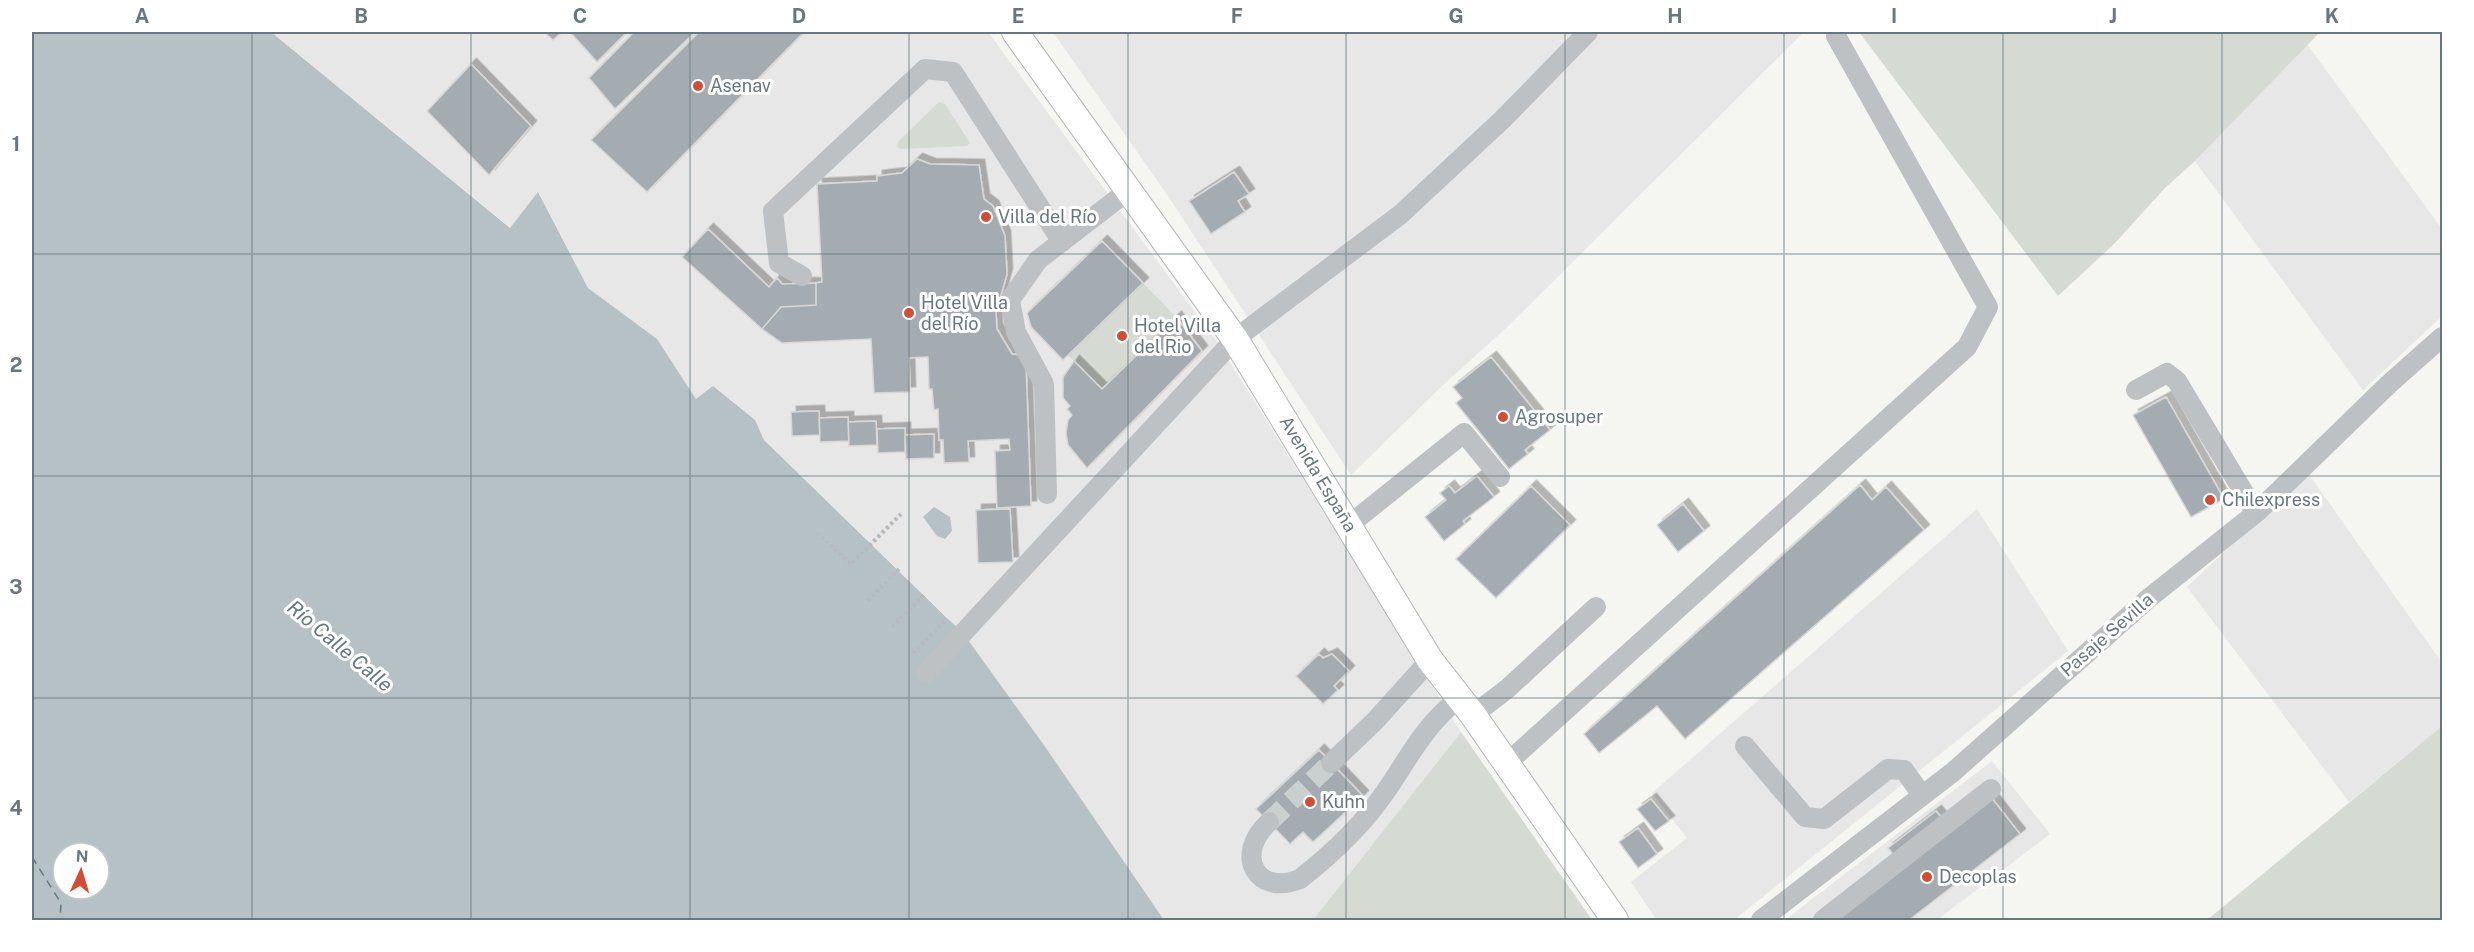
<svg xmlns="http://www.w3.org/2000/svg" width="2474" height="952" font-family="'Public Sans',sans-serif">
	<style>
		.built { fill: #e6e7e6 }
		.green { fill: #d5dad2 }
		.water { fill: #b5c1c4; fill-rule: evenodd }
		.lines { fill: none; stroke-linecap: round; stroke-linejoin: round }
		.ferry { stroke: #63787d; stroke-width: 1.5; stroke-dasharray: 8 6; stroke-linecap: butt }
		.building { fill: #a5acb1; stroke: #d7d7d5; stroke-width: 1.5; filter: url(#shadow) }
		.minor-tunnel { stroke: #cacfd0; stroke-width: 20; stroke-dasharray: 20 10; stroke-linecap: butt }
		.major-casing { stroke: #b0b5b8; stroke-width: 28 }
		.path { stroke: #b7babc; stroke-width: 4; stroke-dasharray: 3 3; stroke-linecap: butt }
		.minor { stroke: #bdc1c4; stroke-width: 20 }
		.major { stroke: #fff; stroke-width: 26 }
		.grid { fill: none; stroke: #677780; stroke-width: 1.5; stroke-opacity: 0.55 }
		.poi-dot { fill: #d24c36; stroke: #fff; stroke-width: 2 }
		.labels { text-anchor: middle; stroke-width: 6; stroke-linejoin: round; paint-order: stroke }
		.poi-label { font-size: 18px; fill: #677780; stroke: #fff; text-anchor: start }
		.street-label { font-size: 18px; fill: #677780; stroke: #fff }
		.water-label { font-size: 20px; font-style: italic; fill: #63787d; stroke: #fff }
		.neatline { fill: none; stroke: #677780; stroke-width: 2 }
		.grid-label { font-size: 20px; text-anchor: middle; font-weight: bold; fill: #677780 }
	</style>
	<defs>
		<filter id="shadow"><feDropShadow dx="5.5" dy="-5.5" stdDeviation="0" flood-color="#0004"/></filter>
	</defs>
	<rect width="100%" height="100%" fill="#f5f5f2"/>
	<path class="built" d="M271 32H988L1218 343 1461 732 1313 920H1164L1046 748 956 626 764 440 755 420 696 399 657 339 588 288 539 193 511 228Z
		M1053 32H1804L1504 330 1442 386 1351 475 1168 196Z
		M2307 44 2442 229V316L2363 390 2195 161Z
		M2308 473 2442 663V726L2349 802 2187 587Z
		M1977 509 2068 651 1734 920H1657L1631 882 1687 838 1652 793Z
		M1992 761 2050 834 1937 920H1785Z"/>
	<path class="green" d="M1859 32H2320L2195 161 2165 188 2115 243 2058 296Z
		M939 102 945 104 970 143 967 146 900 149 897 147 899 141Z
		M1143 283 1176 317 1102 389 1068 355Z
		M2442 726V920H2207Z
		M1461 732 1592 920H1313Z"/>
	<path class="water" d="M32 32H271L510 228 538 192 588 288 657 339 696 399 713 386 755 420 764 440 948 619 956 626 963 627V633L1046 748 1164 920H32ZM63 853H99V889H63Z
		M934 507 950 517 952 531 945 539 937 536 923 517Z"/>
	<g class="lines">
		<path class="ferry" d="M32 857 61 903 60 920"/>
	</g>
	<path class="building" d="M544 32H562L553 40Z
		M570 32H627L597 62Z
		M634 32H695L615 109 589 78Z
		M699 32H804L647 192 591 140Z
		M471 64 531 126 489 175 427 111Z
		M917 159 930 164 979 165 984 199 993 206 1005 236 1007 274 996 313 997 329 1012 354 1020 355 1026 363 1031 506 997 508 995 451 1010 450 1009 439 968 441 969 462 944 463 943 440H939L938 409 934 410 932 389H929L928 357 909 358 910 392 874 393 871 339 782 343 762 329 781 307 816 305V283L822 282 817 184 877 181V176L902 173Z
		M1234 172 1249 194 1238 201 1245 212 1211 234 1189 201Z
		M708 229 769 287 777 278 782 284 816 283V305L781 307 762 329 682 257Z
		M1102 241 1143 283 1063 360 1031 327 1027 313Z
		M1176 317 1202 351 1087 468 1068 445 1066 433 1068 420 1072 415 1067 409 1070 406 1063 398V377L1074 361 1102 389Z
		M1491 357 1550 430 1525 450 1528 454 1509 469 1456 403 1462 398 1453 387Z
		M2166 397 2224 499 2191 517 2133 415Z
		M819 411 820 435 792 436 791 412Z
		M848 417 849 441 820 442 819 418Z
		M876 421 877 445 849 446 848 422Z
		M905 428V452L878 453 877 429Z
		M934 434V458L906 459 905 435Z
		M1477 476 1494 497 1463 521 1465 524 1444 541 1425 517 1446 500 1440 493 1449 486 1455 493Z
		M1860 485 1872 500 1886 487 1924 530 1685 739 1657 706 1599 753 1584 734Z
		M1531 486 1570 525 1496 598 1456 559Z
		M1683 504 1704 531 1678 552 1657 525Z
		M1010 509 1013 562 978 563 976 510Z
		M1319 654 1323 658 1332 654 1349 671 1334 686 1338 690 1323 704 1296 676Z
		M1319 750 1363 796 1313 842 1303 832 1290 844 1256 809Z
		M1991 797 2020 834 1909 920H1834Z
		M1651 799 1669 821 1655 831 1637 809Z
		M1936 811 1945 822 1898 860 1888 848Z
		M1638 828 1657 854 1638 868 1619 842Z"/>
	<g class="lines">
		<path class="minor-tunnel" d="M1269 822 1331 763"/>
		<defs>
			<path id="major" d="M1015 32 1235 339 1430 660 1473 715 1615 920"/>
		</defs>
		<use href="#major" class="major-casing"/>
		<path class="path" d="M817 533 851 564 901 514
			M868 601 899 569
			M892 627 925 594
			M913 653 944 622"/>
		<path class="minor" d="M802 276 779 263 773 211 925 69 953 72 1062 242
			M2136 390 2167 373 2177 381 2256 513
			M1047 494 1044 384 1016 332 1010 300 1038 260 1129 190
			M1349 525 1464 433 1500 477
			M926 673 1235 339 1401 214 1503 119 1588 32
			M1473 715 1507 689 1596 607
			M1745 746 1805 817 1824 819 1888 769 1904 770 1922 795
			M1331 763 1375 721 1430 660
			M1506 764 1967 347 1988 307 1836 36V32
			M1269 822C1233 855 1257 897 1300 879 1332 854 1362 826 1386 791 1410 756 1424 726 1459 698
			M1761 920 1953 772 2149 598 2256 513 2389 384 2442 337
			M1823 920 1991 789"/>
		<use href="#major" class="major"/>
	</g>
	<path class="grid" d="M252 32V920M471 32V920M690 32V920M909 32V920M1128 32V920M1346 32V920M1565 32V920M1784 32V920M2003 32V920M2222 32V920M32 254H2442M32 476H2442M32 698H2442"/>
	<g class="poi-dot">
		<circle cx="698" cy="86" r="6"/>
		<circle cx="986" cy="217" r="6"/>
		<circle cx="909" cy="313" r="6"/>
		<circle cx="1122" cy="336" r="6"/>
		<circle cx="1503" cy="417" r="6"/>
		<circle cx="2210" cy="500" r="6"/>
		<circle cx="1310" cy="802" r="6"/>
		<circle cx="1927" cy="877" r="6"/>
	</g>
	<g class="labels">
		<g class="poi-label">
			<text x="710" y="92">Asenav</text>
			<text x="998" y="223">Villa del Río</text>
			<text x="921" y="309">Hotel Villa<tspan x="921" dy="21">del Río</tspan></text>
			<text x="1134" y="332">Hotel Villa<tspan x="1134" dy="21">del Rio</tspan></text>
			<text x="1515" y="423">Agrosuper</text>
			<text x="2222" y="506">Chilexpress</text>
			<text x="1322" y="808">Kuhn</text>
			<text x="1939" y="883">Decoplas</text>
		</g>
		<g class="street-label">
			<text transform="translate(1318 474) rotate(59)" y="6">Avenida España</text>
			<text transform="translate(2107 635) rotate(-41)" y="6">Pasaje Sevilla</text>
		</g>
		<g class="water-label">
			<text transform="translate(340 646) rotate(40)" y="7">Río Calle Calle</text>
		</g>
	</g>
	<rect width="2474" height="952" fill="none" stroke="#ffffff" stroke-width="66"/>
	<g transform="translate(81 871) rotate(4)"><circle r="28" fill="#ffffff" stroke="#c2c9cc" stroke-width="1.5"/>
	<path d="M0-4.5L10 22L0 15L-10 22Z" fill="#d24c36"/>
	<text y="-9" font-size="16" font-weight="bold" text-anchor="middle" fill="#677780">N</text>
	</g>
	<rect x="33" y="33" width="2408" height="886" class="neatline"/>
	<g class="grid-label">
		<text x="142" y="23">A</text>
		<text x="361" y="23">B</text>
		<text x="580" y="23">C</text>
		<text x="799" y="23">D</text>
		<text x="1018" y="23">E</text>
		<text x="1237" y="23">F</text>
		<text x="1456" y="23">G</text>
		<text x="1675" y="23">H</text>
		<text x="1894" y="23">I</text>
		<text x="2113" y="23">J</text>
		<text x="2332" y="23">K</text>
		<text x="16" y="151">1</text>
		<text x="16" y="372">2</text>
		<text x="16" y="594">3</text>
		<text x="16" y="815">4</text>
	</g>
</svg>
